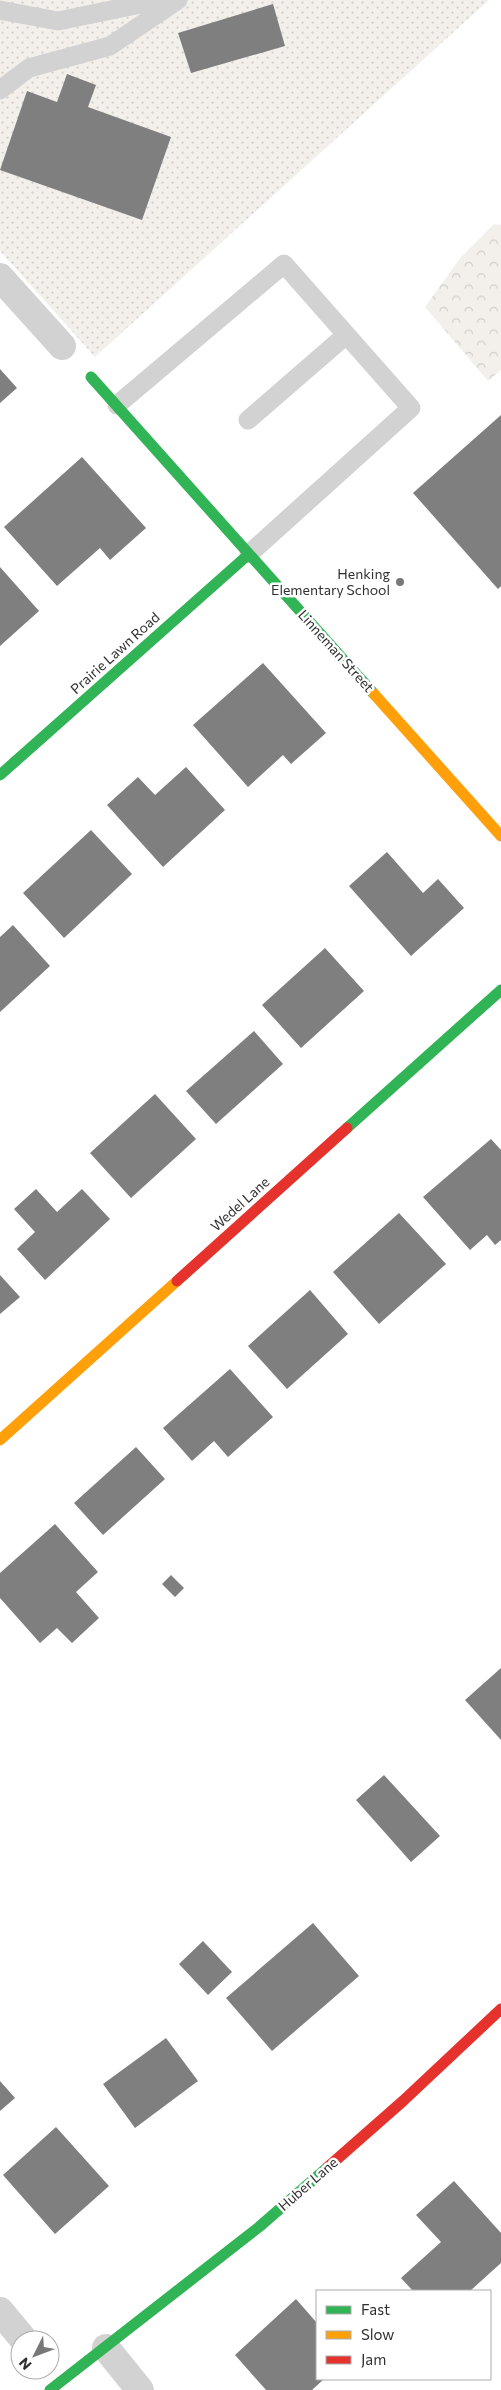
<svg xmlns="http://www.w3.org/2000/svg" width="501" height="2390" font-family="Commissioner,sans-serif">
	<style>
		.grass { fill: url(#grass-dots) }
		.forest { fill: url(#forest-crowns) }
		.building { fill: #7f7f7f }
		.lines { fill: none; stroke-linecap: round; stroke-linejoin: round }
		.lane { stroke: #d2d2d2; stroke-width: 19 }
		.street { stroke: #d2d2d2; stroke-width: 28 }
		.fast { stroke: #30b455; stroke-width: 11 }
		.slow { stroke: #ff9f0a; stroke-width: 11 }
		.jam { stroke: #e5322d; stroke-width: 11 }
		.poi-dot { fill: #787878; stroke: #fff; stroke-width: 2 }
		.labels { text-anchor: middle; stroke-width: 5; stroke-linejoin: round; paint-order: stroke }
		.poi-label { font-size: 14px; fill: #303030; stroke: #fff; text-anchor: end }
		.street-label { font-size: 14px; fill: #303030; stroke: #fff }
	</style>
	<defs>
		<pattern id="grass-dots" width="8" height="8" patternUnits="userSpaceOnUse" patternTransform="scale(1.25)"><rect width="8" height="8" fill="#f3f0ec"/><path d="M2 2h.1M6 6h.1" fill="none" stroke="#d1cecb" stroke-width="1.8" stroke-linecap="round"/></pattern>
		<pattern id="forest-crowns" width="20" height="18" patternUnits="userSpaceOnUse" patternTransform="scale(1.25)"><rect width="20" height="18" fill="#f3f0ec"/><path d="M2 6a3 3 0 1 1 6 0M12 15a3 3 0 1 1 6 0" fill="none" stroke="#d1cecb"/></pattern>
	</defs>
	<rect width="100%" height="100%" fill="#fff"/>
	<path class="grass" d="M0 0H489L95 357 0 251Z"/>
	<path class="forest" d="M494 224 501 225V370L488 381 425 307 461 257Z"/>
	<path class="building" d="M273 4 285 46 191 73 178 33Z
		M67 74 96 85 88 107 171 137 142 220 0 170 27 91 57 102Z
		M0 369 17 388 0 403Z
		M501 415V586L498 589 413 493Z
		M82 457 146 528 110 560 100 548 57 586 4 527Z
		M0 567 39 611 0 646Z
		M263 663 326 733 291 764 283 755 248 787 193 725Z
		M186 767 225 810 163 867 107 805 138 777 155 795Z
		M91 830 132 874 64 938 23 893Z
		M387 852 423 893 438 879 464 908 411 956 349 886Z
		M13 925 50 966 0 1012V937Z
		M325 948 364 991 301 1048 262 1005Z
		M254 1031 283 1064 216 1124 186 1091Z
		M155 1094 196 1139 131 1198 90 1153Z
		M491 1139 501 1150V1240L495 1245 487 1235 470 1250 423 1197Z
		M36 1189 57 1212 82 1189 110 1219 45 1280 17 1249 35 1232 14 1209Z
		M399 1213 446 1264 379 1324 333 1272Z
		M0 1275 20 1297 0 1314Z
		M310 1290 348 1334 287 1389 248 1346Z
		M230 1369 273 1417 228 1457 214 1441 192 1461 163 1428Z
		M136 1447 165 1479 103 1535 74 1503Z
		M55 1524 98 1572 76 1592 99 1618 72 1643 57 1628 40 1643 0 1598V1573Z
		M171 1575 184 1588 175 1597 162 1584Z
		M501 1668V1740L465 1700Z
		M384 1775 440 1836 411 1862 356 1800Z
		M313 1923 359 1976 272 2051 226 1998Z
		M203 1941 232 1972 208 1995 179 1964Z
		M166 2038 198 2081 135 2128 103 2084Z
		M0 2081 15 2098 0 2111Z
		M56 2127 109 2186 55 2234 3 2175Z
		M454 2181 501 2233V2263L470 2291H413L401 2278 441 2242 416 2215Z
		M296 2299 317 2323V2379H324L312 2390H266L235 2355Z"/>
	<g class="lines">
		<path class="lane" d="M0 10 58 21 160 0
			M0 90 29 68 110 46 178 0
			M117 405 284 264 411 408 249 554
			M248 420 346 335"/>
		<path class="street" d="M0 277 62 346
			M0 2311 24 2340
			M106 2348 140 2390"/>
		<path class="fast" d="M91 377 374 694
			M0 775 249 554
			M347 1128 501 990
			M50 2390 259 2227 328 2167"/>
		<path class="slow" d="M374 694 501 836
			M0 1440 177 1281"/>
		<path class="jam" d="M177 1281 347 1128
			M328 2167 403 2101 501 2009"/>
	</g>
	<circle class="poi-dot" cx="400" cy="582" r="5"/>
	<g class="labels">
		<g class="poi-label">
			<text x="390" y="579">Henking<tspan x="390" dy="16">Elementary School</tspan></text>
		</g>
		<g class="street-label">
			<text transform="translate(336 651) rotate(48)" y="5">Linneman Street</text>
			<text transform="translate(115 653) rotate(-42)" y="5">Prairie Lawn Road</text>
			<text transform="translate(240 1204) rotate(-42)" y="5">Wedel Lane</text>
			<text transform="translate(308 2184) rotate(-41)" y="5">Huber Lane</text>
		</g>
	</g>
	<rect x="316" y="2290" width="175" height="90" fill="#ffffff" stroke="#acacac"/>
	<rect x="326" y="2306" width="25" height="8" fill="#30b455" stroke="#acacac"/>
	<text x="361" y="2315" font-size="15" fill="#303030">Fast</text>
	<rect x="326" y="2331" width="25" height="8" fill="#ff9f0a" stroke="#acacac"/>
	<text x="361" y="2340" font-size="15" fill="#303030">Slow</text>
	<rect x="326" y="2356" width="25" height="8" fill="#e5322d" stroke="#acacac"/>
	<text x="361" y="2365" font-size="15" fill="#303030">Jam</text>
	<g transform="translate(35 2355) rotate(228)"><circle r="24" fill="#ffffff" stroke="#acacac"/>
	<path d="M0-4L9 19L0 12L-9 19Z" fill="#787878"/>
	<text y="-8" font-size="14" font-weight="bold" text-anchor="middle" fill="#303030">N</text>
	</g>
</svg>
